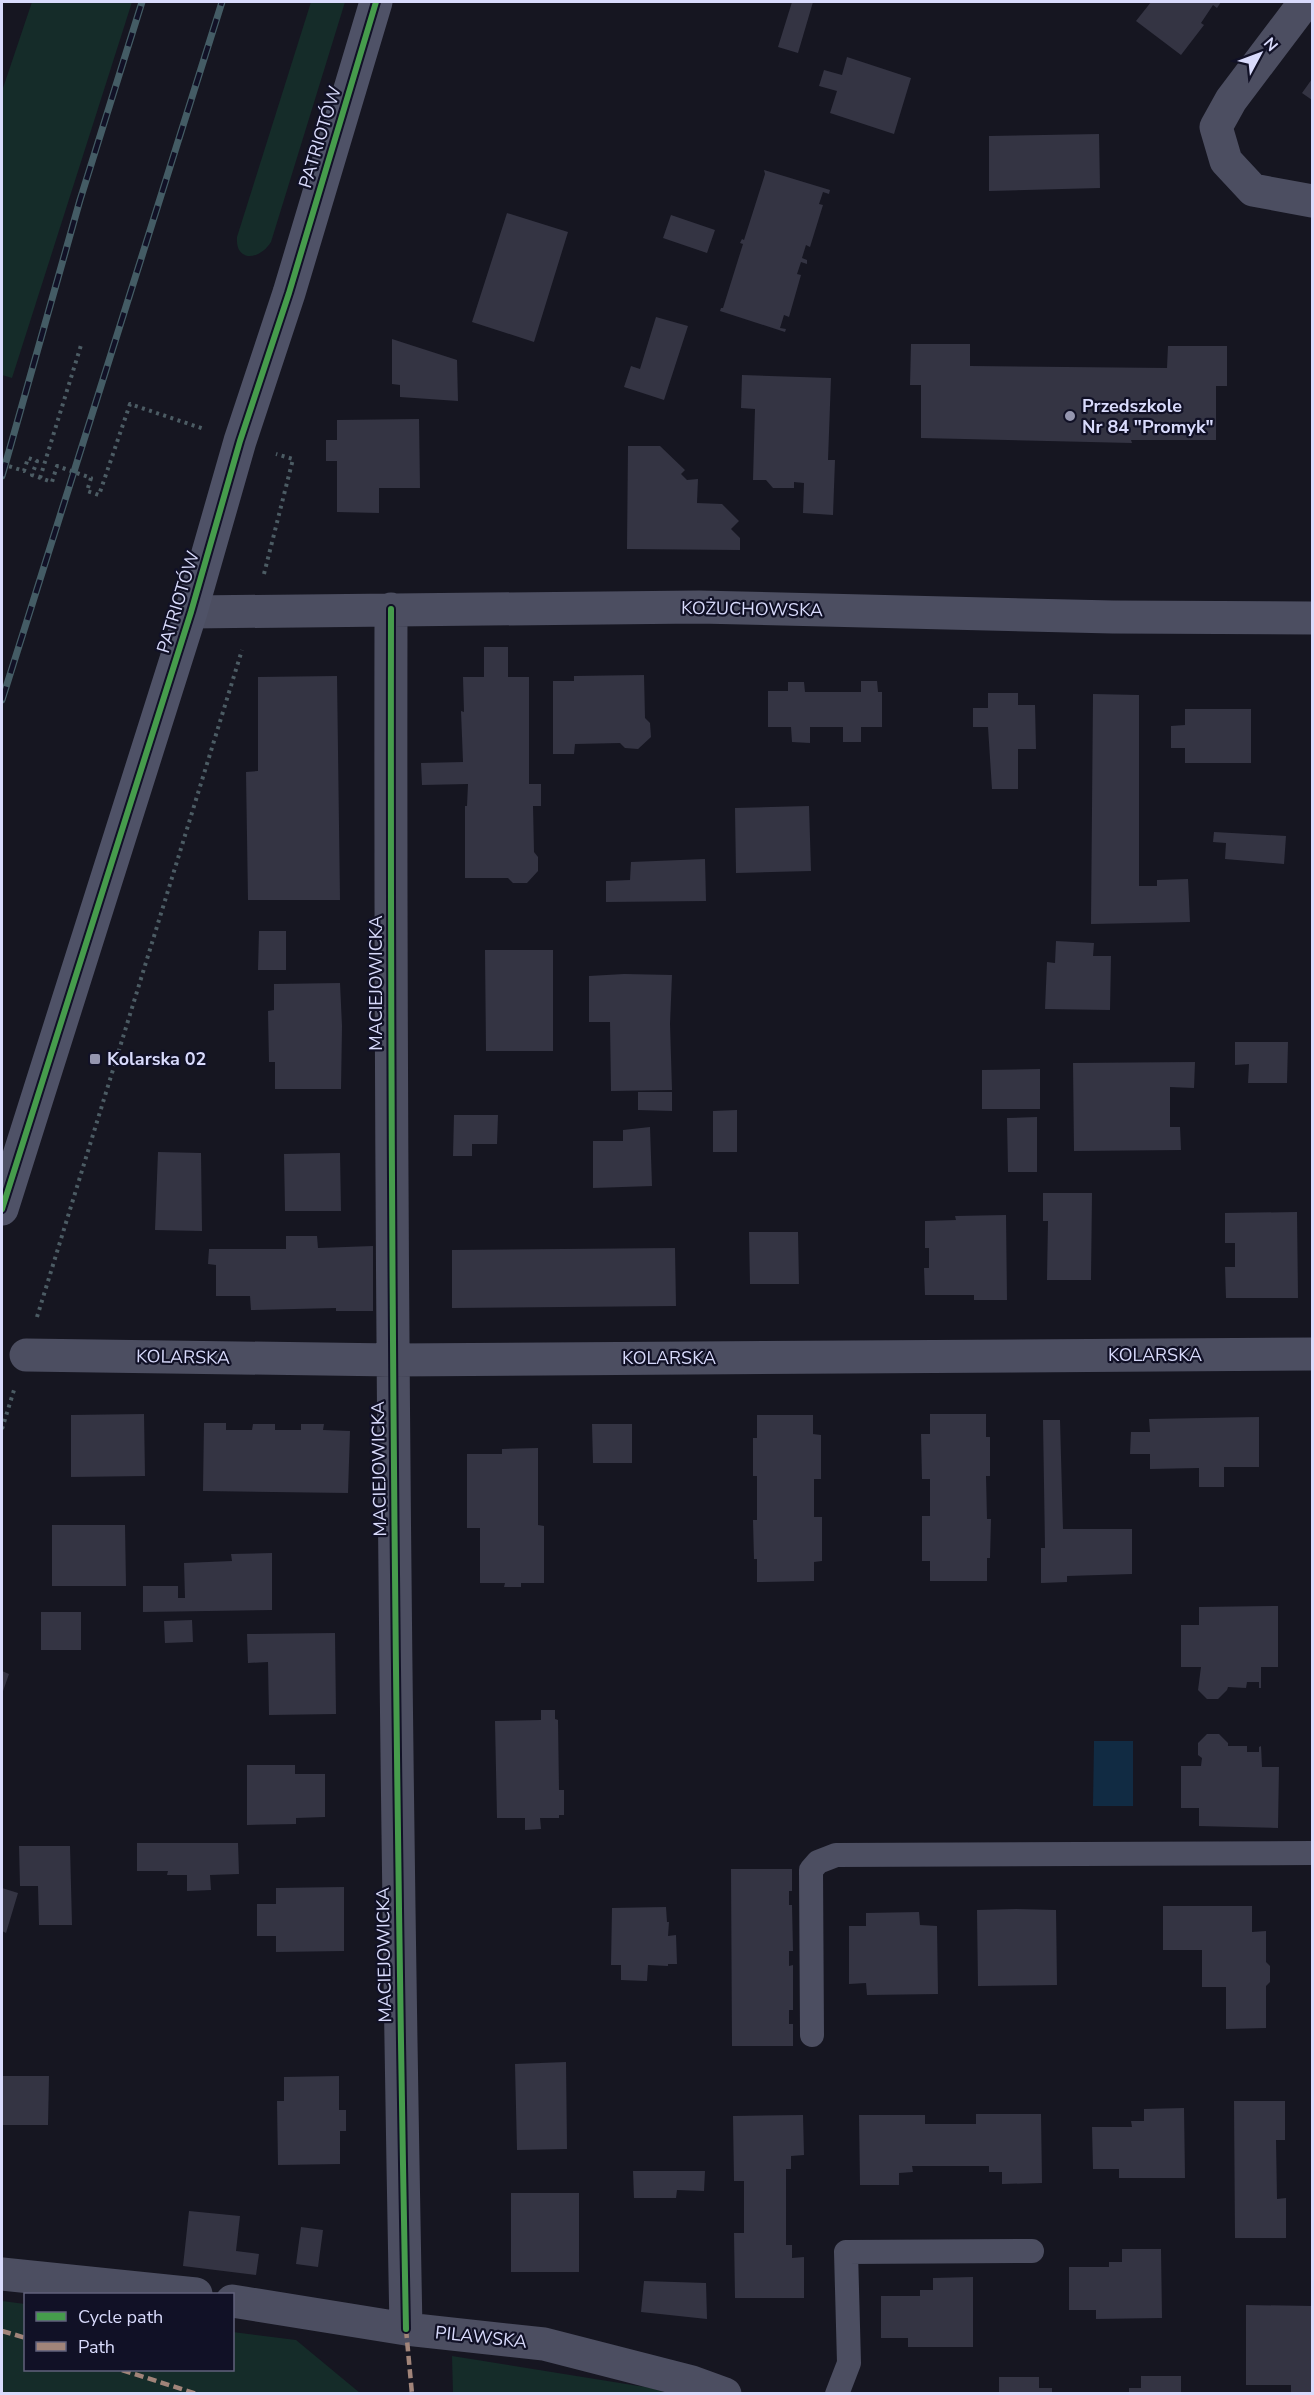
<svg xmlns="http://www.w3.org/2000/svg" width="1314" height="2395" font-family="'Nunito Sans',sans-serif">
	<style>
		.green { fill: #152c29 }
		.water { fill: #112b43 }
		.building { fill: #343443 }
		.lines { fill: none; stroke-linecap: round; stroke-linejoin: round }
		.path { stroke: #4c5c64; stroke-width: 4; stroke-dasharray: 3 4.5; stroke-linecap: butt }
		.lane { stroke: #4c4e61; stroke-width: 24 }
		.street { stroke: #4c4e61; stroke-width: 33 }
		.secondary { stroke: #4f5267; stroke-width: 33 }
		.rail-casing { stroke: #445c65; stroke-width: 7 }
		.rail { stroke: #111126; stroke-width: 4.5; stroke-dasharray: 14; stroke-linecap: butt }
		.quiet { stroke: #a18479; stroke-width: 4.5; stroke-dasharray: 9 4.5; stroke-linecap: butt }
		.cycleway-casing { stroke: #111126; stroke-width: 10 }
		.cycleway { stroke: #469c4c; stroke-width: 6 }
		.poi-dot { fill: #9596af; stroke: #111126; stroke-width: 2 }
		.labels { text-anchor: middle; stroke-width: 4.5; stroke-linejoin: round; paint-order: stroke }
		.street-label { font-size: 18px; fill: #d9dbfc; stroke: #111126 }
		.poi-label { font-size: 18px; font-weight: bold; fill: #d9dbfc; stroke: #111126; text-anchor: start }
	</style>
	<rect width="100%" height="100%" fill="#161621"/>
	<path class="green" d="M32 2H132L12 378 2 375V91Z
		M311 2H345L271 242C260 260 235 263 237 237Z
		M2 2301 25 2304 26 2370H232L233 2332 296 2340 360 2393H2Z
		M452 2356 651 2388 667 2393H453Z"/>
	<path class="water" d="M1094 1741H1133V1806H1093Z"/>
	<path class="building" d="M792 2H813L798 53 778 47Z
		M1151 2H1221L1217 8 1213 5 1201 23 1204 25 1181 55 1136 21Z
		M847 57 911 78 894 134 830 113 837 91 819 86 824 70 842 75Z
		M1312 79V100L1302 93Z
		M1099 134 1100 188 989 191V136Z
		M764 170 830 190 829 194 823 192 819 204 823 205 810 247 806 245 802 258 807 260V264L801 262 797 274 801 275 789 317 784 315 780 328 786 329 785 332 720 311 721 308H723L743 244 740 243 742 239 744 240 765 174Z
		M507 213 568 232 534 342 472 322Z
		M671 215 715 230 707 253 663 238Z
		M656 317 688 326 664 400 624 387 631 366 640 369Z
		M392 339 457 360 458 401 400 397V385L392 384Z
		M911 344H970V366L1167 368 1168 346H1227V386H1216V440H1131L1132 443 921 438V385H910Z
		M742 375 831 378 828 460H835L833 515 803 513 804 483 794 482V488H773L766 480H753L755 409 741 408Z
		M419 419 420 488H379V513L337 512V461H326V440H337V420Z
		M628 446H660L685 470 681 474 687 480 698 479 697 503 722 504 739 521 731 529 740 538V550L627 549Z
		M484 647H508V677H529V784H541V806H533L534 852 538 857V871L527 883H513L508 878H465V806H467L468 784 422 785 421 763 463 762 461 711 464 712 463 677H484Z
		M644 675 645 718 650 723 651 737 638 749 625 748 620 743 575 744 574 754H553V681H574V676Z
		M337 676 340 900H248L246 772 258 771V677Z
		M861 681H877L878 692H882V727H861V742H843V727H810V743L792 742 791 727H768V691H788V682H804L805 692H861Z
		M988 693H1018V705H1035L1036 749H1018V789H992L988 727H973V708H988Z
		M1093 694 1139 695V886H1157V880L1188 879 1190 922 1091 924Z
		M1185 709H1251V763H1185V748H1171V726L1185 725Z
		M809 806 811 871 736 873 735 808Z
		M1214 832 1286 836 1284 864 1225 859 1226 843 1213 842Z
		M705 859 706 901 606 902V881L630 880 631 862Z
		M259 931H286V970H258Z
		M1056 941 1094 943 1093 956H1111L1110 1010 1045 1009 1047 962 1055 963Z
		M485 950H553V1051H486Z
		M624 974 672 975 670 1024 672 1090 611 1091 610 1022H589V976Z
		M340 983 342 1026 341 1089H275V1062H269L268 1011 274 1010V984Z
		M1235 1042H1288L1287 1083H1248L1249 1064 1235 1065Z
		M1195 1062 1194 1088 1170 1087V1127H1180L1181 1150 1074 1151 1073 1063Z
		M1040 1069V1109H982V1070Z
		M638 1092H672V1111L638 1110Z
		M737 1110V1152H713V1111Z
		M454 1115H498L497 1144H472V1156H453Z
		M1037 1117V1172H1008L1007 1118Z
		M650 1127 652 1186 593 1188V1141H623V1130Z
		M158 1152 201 1153 202 1231 155 1230Z
		M340 1153 341 1211H285L284 1154Z
		M1043 1193H1092L1091 1280H1047L1048 1221H1043Z
		M1297 1212 1298 1298H1226L1225 1267H1235V1243H1225V1213Z
		M1006 1215 1007 1300H974V1295H925L924 1268H929V1248H925V1221L956 1220 955 1216Z
		M749 1232H798L799 1284H750Z
		M286 1236H317L318 1248 373 1246V1311H336V1308L251 1310 250 1296H216V1265L208 1264 209 1249H286Z
		M675 1248 676 1306 452 1308V1250Z
		M144 1414 145 1476 71 1477V1415Z
		M930 1414H986V1437H990V1476H986L987 1519H991L990 1558H987V1581H930V1561H922V1516H930V1479H922L921 1434H930Z
		M757 1415H813V1434L821 1435V1479H814V1517H822V1561L814 1562V1581L757 1582V1559H754L753 1520H757V1476H753V1438H757Z
		M1259 1417V1467H1224V1487H1199V1468L1150 1469V1454H1130L1131 1432H1150L1149 1419Z
		M1043 1420H1060L1063 1529H1132V1574L1067 1576V1582L1041 1583V1548H1045Z
		M204 1423H226V1430H252L253 1424H275V1430H301V1424H324L323 1430 350 1431 348 1493 203 1491Z
		M592 1424H632V1463H593Z
		M538 1448V1525L544 1526V1583H521V1587H504L505 1583H480V1528H467V1454H502V1449Z
		M52 1525H125L126 1586H52Z
		M272 1553V1610L143 1612V1586H178V1598H185L184 1563 232 1561 231 1554Z
		M1278 1606V1667H1261V1688H1259V1682H1247L1246 1688 1228 1687 1227 1690 1218 1699H1207L1198 1690 1201 1667H1181V1625H1199V1607Z
		M41 1612H81V1650H41Z
		M192 1620 193 1642 165 1643 164 1621Z
		M335 1633 336 1714 269 1715 268 1662 248 1663 247 1634Z
		M2 1671 9 1674 2 1694Z
		M541 1710H555V1719L558 1720 559 1790H564V1815H559V1818H540L541 1829 525 1830V1818H497L495 1721 541 1720Z
		M1207 1734H1219L1228 1743V1746H1247V1752H1259V1747L1261 1746 1262 1767H1279L1278 1828 1199 1826V1808H1181V1766H1201L1202 1758 1198 1755V1743Z
		M247 1765H295V1774H325V1817L296 1818V1824L247 1825Z
		M137 1843H238L239 1874 210 1875 211 1890 187 1891V1875H167L168 1871H137Z
		M19 1846H70L72 1925H39L38 1886H20Z
		M731 1869H792V1891H789V1905H792L793 1951H789V1966L793 1965V2010H789V2024H793V2046H732Z
		M344 1887V1951L276 1952V1936H257V1904H276V1888Z
		M2 1888 18 1893 6 1933 2 1931Z
		M1163 1906H1252V1932L1266 1931V1962L1270 1966V1982L1266 1986V2028L1226 2029V1987H1202V1950H1163Z
		M666 1907 667 1922H669L668 1936 676 1935 677 1964H668V1966L648 1965 647 1981 621 1980V1965H611L612 1908Z
		M1016 1909 1056 1910 1057 1985 978 1986 977 1910Z
		M919 1912 920 1925 937 1926 938 1994 867 1995 866 1983 849 1984V1926H866V1913Z
		M566 2062 567 2149 517 2150 515 2064Z
		M2 2076H49L48 2125H2Z
		M339 2076V2110H346V2131H340V2164L278 2165 277 2101H284V2077Z
		M1234 2101H1285V2140H1276L1277 2199 1286 2198V2238H1235Z
		M1184 2108 1185 2178H1119V2169H1093L1092 2127H1132L1131 2121H1144V2109Z
		M976 2114H1041L1042 2183 1002 2184V2172H989V2166H912L913 2172 899 2173V2185H860L859 2115H925V2124H976Z
		M803 2115 804 2155 791 2156V2169H786V2245H792V2258L804 2257V2298H735L734 2233H744V2181H734L733 2116Z
		M633 2171H705L704 2191 677 2190 676 2198H634Z
		M511 2193H579V2272H511Z
		M189 2211 240 2216 236 2251 259 2254 256 2275 183 2266Z
		M301 2227 323 2230 318 2267 296 2264Z
		M1122 2249H1161L1162 2318 1096 2319V2310H1069V2267H1109V2262H1122Z
		M973 2277V2347H908V2338H881V2296H920V2290H933V2278Z
		M644 2281 706 2283 707 2319 641 2312Z
		M1246 2305 1312 2306V2394H1291V2385H1246Z
		M1141 2376H1181V2394H1129V2388H1141Z
		M999 2377H1039V2388H1052V2394H999Z"/>
	<g class="lines">
		<path class="path" d="M2 464 24 471 28 458 37 461 32 475 52 482 57 466 91 478 87 491 99 495 130 404 204 429
			M40 478 82 342
			M264 574 293 459 276 454
			M37 1317 242 650
			M2 1429 14 1390"/>
		<path class="lane" d="M812 2035 811 1870 818 1862 836 1855 1312 1853
			M837 2394 849 2363 846 2252 1032 2251"/>
		<path class="street" d="M1305 2 1231 100 1216 127 1226 161 1253 190 1312 201
			M391 609C390 1182 395 1756 406 2329
			M191 612 699 607 1113 617 1312 618
			M26 1355 393 1360 1312 1354
			M2 2274 196 2294
			M232 2301 406 2329 544 2344 692 2382 725 2394"/>
		<path class="secondary" d="M2 1209 191 612 240 441 289 293 376 2"/>
		<defs>
			<path id="rail" d="M2 476 80 200 142 2
				M2 700 222 2"/>
		</defs>
		<use href="#rail" class="rail-casing"/>
		<use href="#rail" class="rail"/>
		<path class="quiet" d="M406 2329 412 2394
			M2 2331 26 2338
			M122 2370 197 2394"/>
		<defs>
			<path id="cycleway" d="M391 609C390 1182 395 1756 406 2329
				M2 1209 191 612 240 441 289 293 376 2"/>
		</defs>
		<use href="#cycleway" class="cycleway-casing"/>
		<use href="#cycleway" class="cycleway"/>
	</g>
	<g class="poi-dot">
		<circle cx="1070" cy="416" r="6"/>
		<rect x="89" y="1053" width="12" height="12" rx="3"/>
	</g>
	<g class="labels">
		<g class="street-label">
			<text transform="translate(320 137) rotate(-73)" y="6">PATRIOTÓW</text>
			<text transform="translate(178 602) rotate(-73)" y="6">PATRIOTÓW</text>
			<text transform="translate(752 609) rotate(1)" y="6">KOŻUCHOWSKA</text>
			<text transform="translate(376 983) rotate(-90)" y="6">MACIEJOWICKA</text>
			<text x="1155" y="1361">KOLARSKA</text>
			<text transform="translate(183 1357) rotate(1)" y="6">KOLARSKA</text>
			<text x="669" y="1364">KOLARSKA</text>
			<text transform="translate(379 1469) rotate(-91)" y="6">MACIEJOWICKA</text>
			<text transform="translate(384 1955) rotate(-91)" y="6">MACIEJOWICKA</text>
			<text transform="translate(481 2337) rotate(6)" y="6">PILAWSKA</text>
		</g>
		<g class="poi-label">
			<text x="1082" y="412">Przedszkole<tspan x="1082" dy="21">Nr 84 "Promyk"</tspan></text>
			<text x="107" y="1065">Kolarska 02</text>
		</g>
	</g>
	<rect width="1314" height="2395" fill="none" stroke="#d9dbfc" stroke-width="6"/>
	<rect x="24" y="2293" width="210" height="78" fill="#111126" stroke="#61627c" stroke-width="1.5"/>
	<rect x="36" y="2312" width="30" height="9" fill="#469c4c" stroke="#61627c" stroke-width="1.5"/>
	<text x="78" y="2323" font-size="18" fill="#d9dbfc">Cycle path</text>
	<rect x="36" y="2342" width="30" height="9" fill="#a18479" stroke="#61627c" stroke-width="1.5"/>
	<text x="78" y="2353" font-size="18" fill="#d9dbfc">Path</text>
	<g transform="translate(1260 54) rotate(49)" stroke="#111126" stroke-width="4.5" paint-order="stroke">
	<path d="M0-4.5L10 22L0 15L-10 22Z" fill="#d9dbfc"/>
	<text y="-9" font-size="16" font-weight="bold" text-anchor="middle" fill="#d9dbfc">N</text>
	</g>
</svg>
